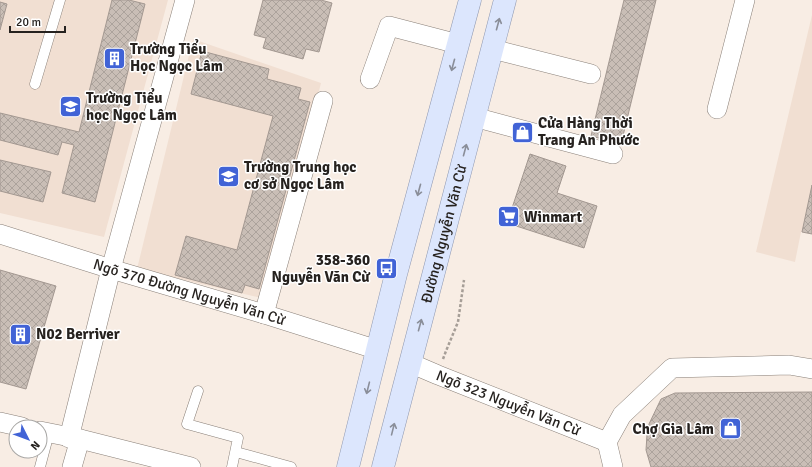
<svg xmlns="http://www.w3.org/2000/svg" width="812" height="467" font-family="Signika,sans-serif">
	<style>
		.built { fill: #f1dfd2 }
		.building { fill: url(#building-cross-hatch); stroke: #a39891 }
		.lines { fill: none; stroke-linecap: round; stroke-linejoin: round }
		.service-casing { stroke: #8a8079; stroke-width: 11 }
		.minor-casing { stroke: #8a8079; stroke-width: 20 }
		.primary-casing { stroke: #8d96ae; stroke-width: 23 }
		.path { stroke: #a69e97; stroke-width: 2.5; stroke-dasharray: 3 2; stroke-linecap: butt }
		.service { stroke: #fff; stroke-width: 10 }
		.minor { stroke: #fff; stroke-width: 19 }
		.primary { stroke: #dce6fd; stroke-width: 22 }
		.oneway { stroke: #8a8e99 }
		.labels { text-anchor: middle; stroke-width: 3; stroke-linejoin: round; paint-order: stroke }
		.poi-label { font-size: 15px; font-weight: bold; fill: #26221f; stroke: #fff; text-anchor: start }
		.street-label { font-size: 15px; fill: #26221f; stroke: #fff }
	</style>
	<defs>
		<pattern id="building-cross-hatch" width="8" height="8" patternUnits="userSpaceOnUse"><rect width="8" height="8" fill="#c9beb6"/><path d="M0 0l8 8M0 8l8-8" fill="none" stroke="#aca39c"/></pattern>
	</defs>
	<rect width="100%" height="100%" fill="#f8ede4"/>
	<path class="built" d="M0 0H168L104 237 0 213Z
		M812 15V234L801 232 795 262 756 252Z
		M193 39 321 83 266 299 137 269Z"/>
	<path class="building" d="M112 0H129L145 4 95 202 62 193 74 145 62 142 58 155 0 140V113L79 132Z
		M263 0H321L332 3 319 52 306 49 303 59 263 48 266 38 254 35Z
		M624 0H656L621 144 591 136Z
		M0 2 7 4 0 30Z
		M202 51 269 69 267 79 301 88 298 99 310 102 259 289 245 285 242 293 175 275 186 236 237 250 273 116 191 94Z
		M530 154 566 166 557 193 597 206 584 248 507 223Z
		M0 160 51 172 43 202 0 191Z
		M812 185V234L802 232Z
		M0 270 56 286 26 389 0 382Z
		M812 392V467H651L646 450 647 435 649 424 661 399 675 393Z"/>
	<g class="lines">
		<defs>
			<path id="service" d="M35 84 60 0
				M198 391 187 424 238 438 232 467
				M236 452 291 467
				M40 467 49 433"/>
			<g id="minor">
				<path d="M492 49 591 74"/>
				<path d="M370 79 389 26 458 44"/>
				<path d="M717 109 745 0"/>
				<path d="M474 117 613 154"/>
				<path id="s1" d="M0 234 111 269 264 314 378 350"/>
				<path d="M264 314 323 101"/>
				<path id="s2" d="M410 363 438 375 607 442"/>
				<path d="M0 422 22 427"/>
				<path d="M40 431 80 439 191 467"/>
				<path d="M69 438 111 269 185 0"/>
				<path d="M72 467 80 439"/>
				<path d="M613 467 607 442 622 415 672 368 789 365 812 369"/>
			</g>
			<g id="primary">
				<path d="M348 467 396 274 470 0"/>
				<path id="s3" d="M383 467 505 0"/>
			</g>
		</defs>
		<use href="#service" class="service-casing"/>
		<use href="#minor" class="minor-casing"/>
		<use href="#primary" class="primary-casing"/>
		<path class="path" d="M443 359 446 351 458 322 464 280"/>
		<use href="#service" class="service"/>
		<use href="#minor" class="minor"/>
		<use href="#primary" class="primary"/>
	</g>
	<defs><path id="oneway-shaft" d="M-6 0H5M1.5-3L5.5 0L1.5 3" fill="none" stroke-width="1.6" stroke-linecap="round" stroke-linejoin="round"/></defs>
	<g class="oneway">
		<use href="#oneway-shaft" transform="translate(498 24) rotate(-75)"/>
		<use href="#oneway-shaft" transform="translate(453 65) rotate(105)"/>
		<use href="#oneway-shaft" transform="translate(465 150) rotate(-75)"/>
		<use href="#oneway-shaft" transform="translate(419 190) rotate(105)"/>
		<use href="#oneway-shaft" transform="translate(420 325) rotate(-75)"/>
		<use href="#oneway-shaft" transform="translate(368 388) rotate(104)"/>
		<use href="#oneway-shaft" transform="translate(393 429) rotate(-76)"/>
	</g>
	<defs>
		<symbol id="building-square" viewBox="-11 -11 22 22"><rect x="-9" y="-9" width="18" height="18" rx="4" fill="#4163d6" stroke="#fff"/><path d="M-4-6H4V6H1V3H-1V6H-4ZM-2.5-4.3h1.7v1.8h-1.7ZM.8-4.3h1.7v1.8H.8ZM-2.5-1h1.7V.8h-1.7ZM.8-1h1.7V.8H.8Z" fill="#fff"/></symbol>
		<symbol id="school-square" viewBox="-11 -11 22 22"><rect x="-9" y="-9" width="18" height="18" rx="4" fill="#4163d6" stroke="#fff"/><path d="M0-5L7-2L0 1L-7-2ZM-4 1L0 2.5L4 1V4Q0 6-4 4Z" fill="#fff"/></symbol>
		<symbol id="shop-square" viewBox="-11 -11 22 22"><rect x="-9" y="-9" width="18" height="18" rx="4" fill="#4163d6" stroke="#fff"/><path d="M-5-2.5h2.3a2.7 3.5 0 0 1 5.4 0H5L5.5 6h-11ZM-1.5-2.5h3a1.5 2.3 0 0 0-3 0Z" fill="#fff"/></symbol>
		<symbol id="supermarket-square" viewBox="-11 -11 22 22"><rect x="-9" y="-9" width="18" height="18" rx="4" fill="#4163d6" stroke="#fff"/><path d="M-6-5.5h2.5l.6 2H6L4.5 2H-2.5L-4.4-4H-6ZM-1.5 3.2a1.3 1.3 0 1 0 .1 0ZM3 3.2a1.3 1.3 0 1 0 .1 0Z" fill="#fff"/></symbol>
		<symbol id="bus-square" viewBox="-11 -11 22 22"><rect x="-9" y="-9" width="18" height="18" rx="4" fill="#4163d6" stroke="#fff"/><path d="M-5-6H5V4H4V6H2V4H-2V6H-4V4H-5ZM-3.5-4V0h7V-4ZM-3.5 1.2v1.5H-2V1.2ZM2 1.2v1.5H3.5V1.2Z" fill="#fff"/></symbol>
	</defs>
	<g fill-rule="evenodd">
		<use href="#building-square" x="102" y="46" width="25" height="25"/>
		<use href="#school-square" x="58" y="94" width="25" height="25"/>
		<use href="#shop-square" x="510" y="120" width="25" height="25"/>
		<use href="#school-square" x="216" y="164" width="25" height="25"/>
		<use href="#supermarket-square" x="496" y="204" width="25" height="25"/>
		<use href="#bus-square" x="374" y="256" width="25" height="25"/>
		<use href="#building-square" x="8" y="322" width="25" height="25"/>
		<use href="#shop-square" x="718" y="416" width="25" height="25"/>
	</g>
	<g class="labels">
		<g class="poi-label">
			<text x="130" y="54">Trường Tiểu<tspan x="130" dy="17">Học Ngọc Lâm</tspan></text>
			<text x="86" y="103">Trường Tiểu<tspan x="86" dy="17">học Ngọc Lâm</tspan></text>
			<text x="538" y="128">Cửa Hàng Thời<tspan x="538" dy="17">Trang An Phước</tspan></text>
			<text x="244" y="172">Trường Trung học<tspan x="244" dy="17">cơ sở Ngọc Lâm</tspan></text>
			<text x="524" y="222">Winmart</text>
			<text x="370" y="265" text-anchor="end">358-360<tspan x="370" dy="17">Nguyễn Văn Cừ</tspan></text>
			<text x="36" y="339">N02 Berriver</text>
			<text x="714" y="434" text-anchor="end">Chợ Gia Lâm</text>
		</g>
		<g class="street-label">
			<text dy="5" stroke="none"><textPath href="#s3" startOffset="241">Đường Nguyễn Văn Cừ</textPath></text>
			<text dy="5" stroke="none"><textPath href="#s1" startOffset="198">Ngõ 370 Đường Nguyễn Văn Cừ</textPath></text>
			<text dy="5" stroke="none"><textPath href="#s2" startOffset="106">Ngõ 323 Nguyễn Văn Cừ</textPath></text>
		</g>
	</g>
	<g transform="translate(28 439) rotate(132)"><circle r="19" fill="#ffffff" stroke="#a8a7a5"/>
	<path d="M0-3L7 15L0 10L-7 15Z" fill="#4163d6"/>
	<text y="-6" font-size="11" font-weight="bold" text-anchor="middle" fill="#26221f">N</text>
	</g>
	<path d="M10 26v6h55v-6" fill="none" stroke="#26221f" stroke-width="2"/>
	<text x="16" y="26" font-size="12" fill="#26221f" stroke="#ffffff" stroke-width="3" paint-order="stroke">20 m</text>
</svg>
